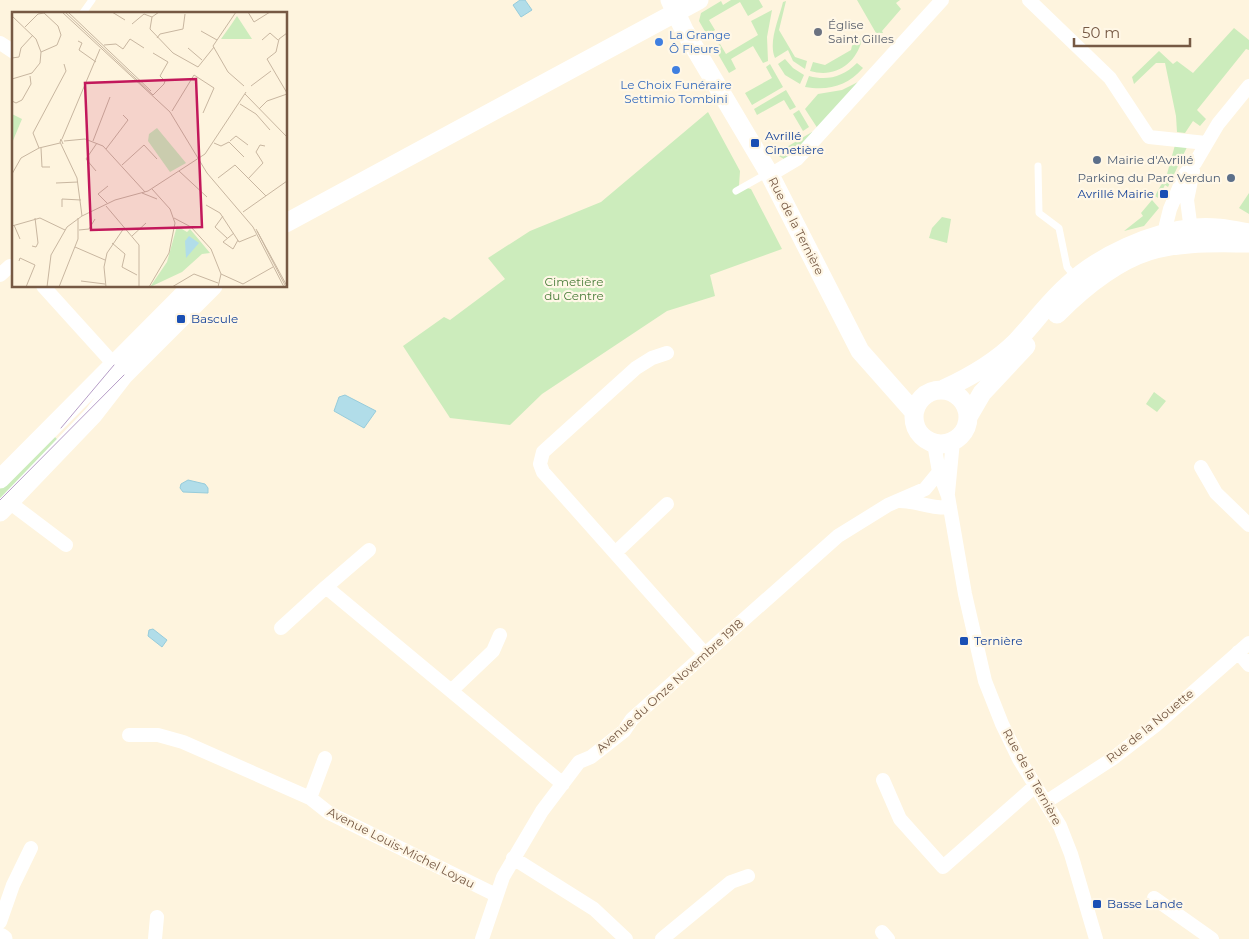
<svg xmlns="http://www.w3.org/2000/svg" width="1249" height="939" font-family="Montserrat,sans-serif">
	<style>
		.green { fill: #ccecbc }
		.water { fill: #b1dde9; stroke: #97ccdb }
		.lines { fill: none; stroke-linecap: round; stroke-linejoin: round }
		.lane { stroke: #fff; stroke-width: 7 }
		.street { stroke: #fff; stroke-width: 14 }
		.secondary { stroke: #fff; stroke-width: 19 }
		.tram { stroke: #b69dc7; stroke-width: 1 }
		.worship-dot { fill: #6b7280; stroke: #fff7e6; stroke-width: 2 }
		.shop-dot { fill: #3f7fe0; stroke: #fff7e6; stroke-width: 2 }
		.transit-dot { fill: #1a4fb4; stroke: #fff7e6; stroke-width: 2 }
		.service-dot { fill: #5c6f8a; stroke: #fff7e6; stroke-width: 2 }
		.labels { text-anchor: middle; stroke-width: 4.5; stroke-linejoin: round; paint-order: stroke }
		.worship-label { font-size: 12px; fill: #5b616d; stroke: #fff7e6; text-anchor: start }
		.shop-label { font-size: 12px; fill: #366cbe; stroke: #fff7e6; text-anchor: start }
		.transit-label { font-size: 12px; fill: #164399; stroke: #fff7e6; text-anchor: start }
		.service-label { font-size: 12px; fill: #4e5e75; stroke: #fff7e6; text-anchor: start }
		.street-label { font-size: 12px; fill: #765944; stroke: #fff7e6 }
		.park-label { font-size: 12px; fill: #4b7d3b; stroke: #fff7e6 }
		.inset-road { fill: none; stroke: #c8b6a0; stroke-width: 1 }
		.view { fill: #c2185b; fill-opacity: 0.15; stroke: #c2185b; stroke-width: 2.5 }
		.inset-edge { fill: none; stroke: #765944; stroke-width: 2.5 }
	</style>
	<rect width="100%" height="100%" fill="#fef4de"/>
	<path class="green" d="M731 0H759L763 7 748 16 740 2 709 20 715 30 707 35 699 21 701 13 721 1 723 5Z
		M857 0H900L896 3 901 9 882 31 883 33H876Z
		M786 1 779 30 795 57 807 61 805 69 793 61 788 50 775 58C768 42 779 19 783 2Z
		M772 10 767 37 768 61 763 63 753 46 731 59 736 69 729 73 714 47 720 44 726 54 758 35 751 21Z
		M1234 28 1249 40V50L1246 49 1197 110 1206 119 1200 126 1193 121 1185 133 1177 132 1176 116 1165 63H1156L1134 84 1132 77 1159 51 1173 64 1177 61 1193 73Z
		M854 37 862 40C855 65 835 78 810 71L813 62 825 65 851 50Z
		M785 59 793 68 804 75 800 84 785 75 778 64Z
		M857 63 863 68C847 86 829 91 805 87L809 76C827 81 843 77 857 63Z
		M770 64 783 87 752 105 745 93 772 78 766 67Z
		M858 82 818 129 805 109 818 94 842 90Z
		M786 90 796 107 790 110 784 100 757 115 754 109Z
		M799 110 809 127 803 131 793 114Z
		M708 112 740 171 739 186 751 189 782 249 710 275 715 296 667 311 542 394 510 425 450 418 403 346 444 317 450 320 505 279 488 258 530 231 601 202Z
		M812 132 814 134 797 151 784 159 775 154Z
		M1175 145 1187 147 1168 187 1165 185 1158 198 1155 196 1167 174Z
		M1249 193V214L1239 208Z
		M1152 200 1159 208 1144 226 1124 231 1143 216 1141 213Z
		M942 217 951 219 947 243 929 238 932 228Z
		M1154 392 1166 401 1157 412 1146 404Z
		M53 435 60 442 0 503V487Z"/>
	<path class="water" d="M520 0H525L532 10 521 17 513 5Z
		M345 395 376 411 364 428 334 411 339 397Z
		M188 480 205 484 208 488V493L183 492 180 488 181 484Z
		M153 629 167 640 162 647 148 636 149 630Z"/>
	<g class="lines">
		<path class="lane" d="M82 14 92 0
			M1038 166 1039 213 1059 228 1067 267 1075 277
			M736 191 768 173"/>
		<path class="street" d="M1029 0 1110 78 1149 137 1206 143
			M0 43 14 52
			M770 175 797 159 942 0
			M1192 238 1187 200 1193 171
			M1170 240 1166 225 1170 209 1185 174 1195 163 1218 124 1249 86
			M0 275 10 266 14 268
			M43 286 120 371
			M667 353 652 358 636 368 543 452 540 464 543 472 705 654
			M934 443 939 472 948 496 965 594 985 681 1002 724 1019 759 1060 826 1071 854 1096 939
			M1201 467 1216 493 1249 525
			M948 493 953 441
			M900 501C917 501 935 510 950 507
			M9 502 66 545
			M615 553 667 504
			M326 587 369 550
			M281 628 326 587 563 784
			M1238 652 1249 665
			M451 691 493 651 500 635
			M129 735H158L183 742 310 798 329 813 496 895
			M883 780 900 819 943 867 1035 786
			M310 798 325 758
			M1046 802 1112 759 1156 725 1249 643
			M513 858 594 909 626 939
			M1154 898 1212 939
			M0 922 13 885 31 848
			M882 932 888 939
			M155 939 157 917
			M482 939 503 877 542 811 579 762 591 757 624 731 632 719 838 536 888 505 925 489 939 472
			M662 939 731 882 748 876"/>
		<path class="secondary" d="M670 0 684 30 770 175 860 351 914 412
			M286 223 699 0
			M1057 314C1082 289 1114 262 1149 251 1181 241 1216 243 1249 243
			M944 389C970 377 995 363 1016 342 1033 324 1048 303 1067 286 1100 255 1152 232 1196 228 1213 226 1232 230 1249 233
			M914 417a27 27 0 1 1 54 0a27 27 0 1 1-54 0Z
			M968 417 982 393 1026 346
			M0 479 192 286
			M0 512 93 415 124 375 213 286
			M0 937 3 939"/>
		<path class="tram" d="M61 428 114 365
			M0 500 124 375"/>
	</g>
	<circle class="worship-dot" cx="818" cy="32" r="5"/>
	<g class="shop-dot">
		<circle cx="659" cy="42" r="5"/>
		<circle cx="676" cy="70" r="5"/>
	</g>
	<g class="transit-dot">
		<rect x="750" y="138" width="10" height="10" rx="2.5"/>
		<rect x="1159" y="189" width="10" height="10" rx="2.5"/>
		<rect x="176" y="314" width="10" height="10" rx="2.5"/>
		<rect x="959" y="636" width="10" height="10" rx="2.5"/>
		<rect x="1092" y="899" width="10" height="10" rx="2.5"/>
	</g>
	<g class="service-dot">
		<circle cx="1097" cy="160" r="5"/>
		<circle cx="1231" cy="178" r="5"/>
	</g>
	<g class="labels">
		<g class="worship-label">
			<text x="828" y="29">Église<tspan x="828" dy="14">Saint Gilles</tspan></text>
		</g>
		<g class="shop-label">
			<text x="669" y="39">La Grange<tspan x="669" dy="14">Ô Fleurs</tspan></text>
			<text x="676" y="89" text-anchor="middle">Le Choix Funéraire<tspan x="676" dy="14">Settimio Tombini</tspan></text>
		</g>
		<g class="transit-label">
			<text x="765" y="140">Avrillé<tspan x="765" dy="14">Cimetière</tspan></text>
			<text x="1154" y="198" text-anchor="end">Avrillé Mairie</text>
			<text x="191" y="323">Bascule</text>
			<text x="974" y="645">Ternière</text>
			<text x="1107" y="908">Basse Lande</text>
		</g>
		<g class="service-label">
			<text x="1107" y="164">Mairie d'Avrillé</text>
			<text x="1221" y="182" text-anchor="end">Parking du Parc Verdun</text>
		</g>
		<g class="street-label">
			<text transform="translate(796 226) rotate(63)" y="4">Rue de la Ternière</text>
			<text transform="translate(670 686) rotate(-42)" y="4">Avenue du Onze Novembre 1918</text>
			<text transform="translate(1150 726) rotate(-39)" y="4">Rue de la Nouette</text>
			<text transform="translate(1032 777) rotate(61)" y="4">Rue de la Ternière</text>
			<text transform="translate(401 848) rotate(27)" y="4">Avenue Louis-Michel Loyau</text>
		</g>
		<g class="park-label">
			<text x="574" y="286">Cimetière<tspan x="574" dy="14">du Centre</tspan></text>
		</g>
	</g>
	<g transform="translate(12 12)">
		<rect width="275" height="275" fill="#fef4de"/>
		<path d="M225 4 240 27H209L219 13ZM0 102 10 107 0 131ZM145 116 174 151 158 160 136 129 137 122ZM165 214 175 220 178 217 198 241 190 242 170 260 138 275 155 250Z" fill="#ccecbc"/>
		<path d="M177 224 187 231 174 246 173 229Z" fill="#b1dde9"/>
		<path class="inset-road" d="M50 0 158 100 195 161 241 215 272 275M53 0 141 83M56 0 139 79M100 0 113 8M147 0 140 5 138 17 161 41 186 55 202 35M153 0H178M224 0 201 34 216 60 232 74M236 0 242 10 258 0M0 4 24 27 29 40 28 51 20 61 0 67M120 12 132 2 140 5M13 15 26 2 32 1 46 14 49 23 45 33 29 40M189 19 205 28M275 21 267 27 264 40 255 47 275 81M145 26 148 22 171 17 173 2M250 28 258 21 266 28M66 29 70 31 67 38 84 50M92 33 104 32 111 37 118 27 132 36M176 36 190 48M0 46 7 45 9 36 21 23M239 74 259 59M233 82 275 125M141 83 152 72 153 69 148 64 156 50 141 41M0 89 4 91 10 88 19 72 18 64M228 92 244 102 258 118M247 97 255 89 275 82M160 99 182 63 202 76 191 101M50 127 88 37M52 129 73 127 91 134 133 180M81 129 98 85M218 129 224 124 236 133M202 131 209 134 217 130 232 145M51 132 49 127 48 130 65 166 70 204M27 136 21 121 54 59 52 52M29 136 30 155H38M94 137 116 108 111 103M110 153 132 133 145 147M84 159 74 147 85 131M167 159 195 185M0 162 9 146 27 136 48 131M206 166 223 153 254 184M236 167 251 151 244 140 248 133 253 134M44 171 66 170M130 181 145 187M96 192 86 182 96 174M194 193 208 201 227 230 244 223M94 194 127 233V275M50 195V187L69 188M231 200 275 169M211 204 203 215 215 226M162 206 179 215 199 237 209 262 206 275M2 213 8 227M0 214 28 206 53 218M244 217 275 274M67 218 77 217 83 207M245 219 274 275M222 221 211 230 221 237 226 228M120 224 134 211M100 231 113 242 110 255 125 263M20 234 24 235 26 231 23 206M63 235 93 248M7 249 8 246 23 253 14 275M209 262 231 272 261 255M69 269 93 272M35 275 39 243 55 215 70 204 103 188 136 179 193 142 234 80M47 275 66 227V206M94 275 92 255 95 241 112 216M137 275 157 241 163 211 158 197 140 177M160 275 182 262 206 271"/>
		<path class="view" d="M184 67 190 215 79 218 73 71Z"/>
		<rect width="275" height="275" class="inset-edge"/>
	</g>
	<path d="M1074 38v8h116v-8" fill="none" stroke="#765944" stroke-width="2.5"/>
	<text x="1082" y="38" font-size="15" fill="#765944" stroke="#fff7e6" stroke-width="4" paint-order="stroke">50 m</text>
</svg>
